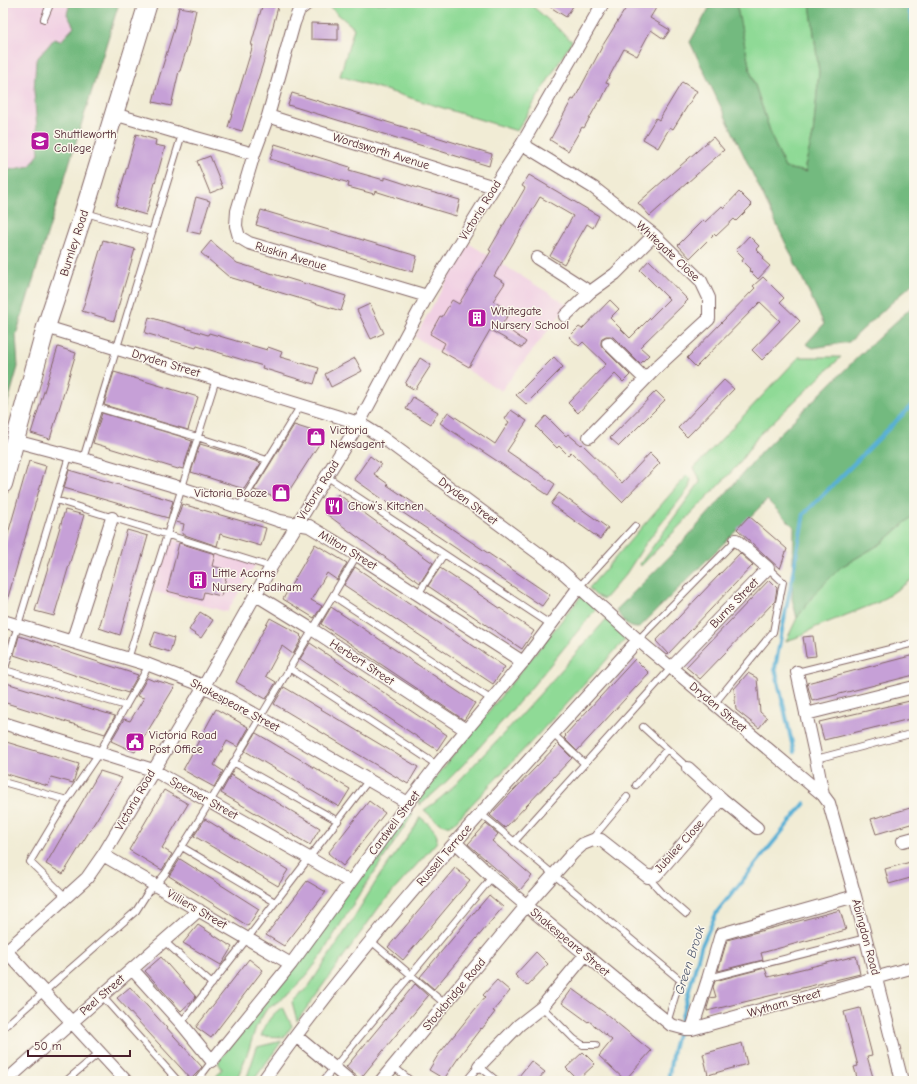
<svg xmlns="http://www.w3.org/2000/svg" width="917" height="1084" font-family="'Comic Neue',sans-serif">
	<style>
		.built { fill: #f1d0e3 }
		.green { fill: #8fda96; stroke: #6c7c60 }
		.forest { fill: #73ba7f; stroke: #5e6c55 }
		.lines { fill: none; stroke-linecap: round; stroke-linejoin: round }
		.stream { stroke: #58b0d5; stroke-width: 4 }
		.building { fill: #c6a0d7 }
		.service-casing { stroke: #846766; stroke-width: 8 }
		.minor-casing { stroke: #846766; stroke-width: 14 }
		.primary-casing { stroke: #846766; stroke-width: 20 }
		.service { stroke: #fff; stroke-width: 6 }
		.minor { stroke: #fff; stroke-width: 12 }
		.primary { stroke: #fff; stroke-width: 18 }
		.labels { text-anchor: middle; stroke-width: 3; stroke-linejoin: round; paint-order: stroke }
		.poi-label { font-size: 12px; fill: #4a1f2b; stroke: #fbf7ec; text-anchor: start }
		.street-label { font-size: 12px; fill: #4a1f2b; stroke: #fbf7ec }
		.water-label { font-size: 13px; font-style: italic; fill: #50596f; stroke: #fbf7ec }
	</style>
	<rect width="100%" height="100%" fill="#fbf7ec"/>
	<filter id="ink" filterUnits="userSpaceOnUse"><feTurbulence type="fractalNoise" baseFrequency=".025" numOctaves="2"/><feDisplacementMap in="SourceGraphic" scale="8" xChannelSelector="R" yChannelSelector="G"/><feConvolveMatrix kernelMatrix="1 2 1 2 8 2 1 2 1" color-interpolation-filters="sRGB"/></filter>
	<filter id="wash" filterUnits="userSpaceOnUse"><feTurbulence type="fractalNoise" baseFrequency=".012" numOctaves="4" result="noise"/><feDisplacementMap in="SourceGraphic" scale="16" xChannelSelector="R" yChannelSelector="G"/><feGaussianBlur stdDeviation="0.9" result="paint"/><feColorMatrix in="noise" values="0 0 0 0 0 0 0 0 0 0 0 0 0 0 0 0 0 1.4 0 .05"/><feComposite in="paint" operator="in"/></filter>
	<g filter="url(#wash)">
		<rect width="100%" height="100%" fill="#f1ecd5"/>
		<path class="built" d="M3 3H119L16 335 18 367 3 419Z
			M468 243 568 305 501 391 415 337Z
			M168 538 256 564 227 612 152 591Z"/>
		<path class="green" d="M325 3H529L572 41 517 131 340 76 354 28Z
			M736 3H810L819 72 813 135 805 166 808 172 785 168 773 140 750 70Z
			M799 357H841L758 436 738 465 641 566 640 564 700 482 699 477 694 468Z
			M687 475 691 479 689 488 646 543 626 574 604 599 595 595 589 588Z
			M914 515V578L879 602 816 627 798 637 786 641 797 618 815 593 841 567 882 543Z
			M582 595 596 609C566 645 537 682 506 717 479 748 452 779 420 805L419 801 420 797Z
			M610 615 625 637 624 641 532 741 453 824C441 829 433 817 424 810 447 796 465 774 484 754 528 709 568 662 610 615Z
			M408 812 413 814 350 909 317 962 303 980 291 992 266 1010 256 1027 248 1052 236 1081H213L222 1069 218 1062Z
			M420 817C425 821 437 830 437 837 437 839 437 841 436 843L380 906 297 1021 292 1002 309 986 348 927 380 875 415 827Z
			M283 1007 292 1026 284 1037 261 1036C266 1023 271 1014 283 1007Z
			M282 1041 253 1081H244L247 1077 257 1047Z"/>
		<path class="forest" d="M70 3H119L16 335 18 367 3 419V171L30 166 39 154 34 91 36 60 54 39 61 41 74 27 67 14Z
			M712 3H736L750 70 773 140 785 168 807 172 805 166 813 135 819 72 810 3H914V282L849 342 813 348 806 344 824 324 690 42Z
			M914 305V515L882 543 841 567 815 593 797 618 792 599 794 527 767 500 639 628C627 629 622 619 616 610L670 556 715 506 762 451 864 351Z"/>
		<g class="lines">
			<path class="stream" d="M907 3 914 27
				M914 220 911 228 914 238
				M794 752 775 668 804 514 914 403
				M668 1081 673 1049 701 947 717 912 805 803"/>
		</g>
		<g id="blocks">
			<path class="building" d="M263 3H279L265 57 242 131 228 127 253 45H251Z
				M544 3H575L566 17Z
				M629 3H659L650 18 670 30 664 39 651 30 637 56 624 49 606 83 609 84 601 101H599L584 128 582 127 568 151 550 140 572 99 574 100 603 45Z
				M179 7 196 10 189 41 180 71H179L171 106 153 102 159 78 174 29Z
				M311 23 338 24V40L311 39Z
				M682 82 697 91 673 129 670 127 658 148 643 139 656 118 659 120Z
				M292 93 492 154 489 166 288 105Z
				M136 134 156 140 155 145 165 147 146 215 116 206Z
				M713 137 724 150 650 216 638 203Z
				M275 144 350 167 349 170 384 180V177L424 190 460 200 456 216 419 205 375 191 374 194 348 187 349 183 270 159Z
				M210 156 223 188 210 193 197 161Z
				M529 175 599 216 593 228 587 224 564 264 550 256 573 216 540 197 494 276 505 283 493 301 510 311 502 325 526 342 522 348 490 330 469 367 441 351 445 343 430 334 440 316 442 317 452 300 459 304 463 297 491 251 489 250 525 188 522 186Z
				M739 192 752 205 736 221 734 219 716 236 714 234 690 258 678 245 703 220 705 222 722 206 724 208Z
				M196 197 210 201 200 234 187 231Z
				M261 210 417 256 413 272 256 225Z
				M749 236 759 246 756 249 764 257 762 259 770 266 758 279 749 270 750 269 742 261 744 258 736 250Z
				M103 240 135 249 114 321 82 311Z
				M211 241 237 263 346 296 341 311 229 277 201 253Z
				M649 260 688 300 640 347 649 355 640 364 613 337 610 336H606L602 338 601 342V345L603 348 630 375 623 382 615 374 578 413 568 403 606 364 583 342 579 346 569 337 579 327 582 329 610 300 619 309 610 318 630 338 669 299 640 270Z
				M763 277 784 298 780 302 800 321 762 360 752 350 780 321 760 302 696 367 687 358 755 288 753 286Z
				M370 304 384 333 371 339 357 310Z
				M149 317 208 335 209 333 267 350 268 347 282 352 280 357 319 368 314 384 262 368 263 366 197 346 196 348 145 333Z
				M58 347 76 353 50 439 31 433Z
				M554 357 563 367 526 404 516 395Z
				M355 358 362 371 331 387 325 374Z
				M420 358 431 365 415 390 405 384Z
				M114 372 198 397 188 430 104 405Z
				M724 380 734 389 687 437 678 428Z
				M656 391 665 400 619 446 610 438Z
				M413 397 438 412 431 424 406 409Z
				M511 410 527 421 507 451 555 484 548 495 440 423 448 412 495 444 509 422 505 419Z
				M102 413 186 438V439L192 441 183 469 179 468 178 469 93 443Z
				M546 416 566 436 568 434 581 445 582 444 622 483 650 453 660 463 622 502 571 452 568 455 559 446 557 448 536 427Z
				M294 425 325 435 283 500 254 490Z
				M200 444 237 455 261 463 244 489 191 472Z
				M370 456 381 464 374 474 388 484 387 485 550 595 542 606 378 496 354 479Z
				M29 461 46 466 6 604H3V551Z
				M69 470 170 500 173 501 168 518 64 488Z
				M559 493 608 528 600 539 551 504Z
				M338 494 433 563 420 583 325 513Z
				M182 504 266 528 261 546 220 534 217 546 182 534 184 524 176 522Z
				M65 510 84 515 54 616 35 611Z
				M749 516 787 549 780 569 737 529Z
				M127 530 148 536 120 635 99 628Z
				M179 543 215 554 212 566 228 570 221 596 204 592 202 600 167 591Z
				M315 544 347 563 337 580 327 573 311 600 322 606 314 618 283 599Z
				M740 553 753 565 668 654 656 641Z
				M355 567 505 667 493 684 344 585Z
				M440 568 534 631 522 649 428 586Z
				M769 580 777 588 775 601 700 679 686 667Z
				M331 607 475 703 464 720 321 624Z
				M200 612 213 620 201 638 189 630Z
				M270 618 301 635 300 636 302 638 293 654 282 646 266 676 276 682 266 699 236 682Z
				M155 632 174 638 170 652 150 646Z
				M19 636 138 675 128 693 14 655Z
				M813 636 816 656 806 657 803 637Z
				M310 643 447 735 437 750 300 659Z
				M914 655V675L812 701 807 683Z
				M635 659 649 673 577 751 564 738 566 736 565 735Z
				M748 673 757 678 760 712 767 718 759 728 736 710 734 689Z
				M147 678 154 681 155 680 175 686 135 752 111 741 124 719 130 721 144 698 137 696Z
				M3 682 115 716 105 734 3 702Z
				M284 687 418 767 408 784 274 704Z
				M914 700V718L824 740 819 722Z
				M216 709 248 727 247 728 248 729 238 747 227 741 214 765 223 771 214 787 183 770Z
				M256 733 350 789 339 807 245 751Z
				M3 741 79 764 73 783 51 777 48 786 3 773Z
				M558 744 572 758 505 828 490 815Z
				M100 771 122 778 63 874 46 864Z
				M231 775 320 828 310 845 221 793Z
				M164 790 188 804 162 848 172 854 162 870 129 850Z
				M369 801 385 813 343 866 328 853Z
				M914 807V823L876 834 871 819Z
				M205 819 288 870 278 886 194 836Z
				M486 824 498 834 492 841 532 876 520 890 468 844Z
				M180 859 259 909 248 926 169 876Z
				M914 861V877L889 884 885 869Z
				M455 868 470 880 403 960 388 947Z
				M307 881 326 892 284 946 266 935Z
				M489 895 503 907 434 989 420 977Z
				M840 910 846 930 761 953 763 960 718 971 727 940Z
				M198 925 232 947 221 965 183 943Z
				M536 952 548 964 527 986 515 975Z
				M856 956 860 974 707 1011V1008L710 998 716 997 713 987 715 981 765 968 768 977Z
				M161 957 196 997 181 1011 145 971Z
				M249 959 263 970 211 1038 196 1027Z
				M497 980 510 991 493 1011 495 1012 482 1029 481 1028 461 1054 444 1079 429 1070 438 1055 485 997 483 995Z
				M415 984 428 996 360 1079 346 1067Z
				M130 987 202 1067 197 1073 191 1079 117 998Z
				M572 989 605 1013 651 1051 625 1080 599 1056 612 1040 589 1021 588 1022 562 1003Z
				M860 1008 872 1055 867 1056 874 1081H858L854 1067 858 1066 844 1012Z
				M742 1043 747 1064 708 1075 703 1054Z
				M583 1052 595 1064 578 1080 566 1068Z
				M531 1061 545 1072 537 1081H515Z"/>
		</g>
	</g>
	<g filter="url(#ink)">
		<use href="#blocks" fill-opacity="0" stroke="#846766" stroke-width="1"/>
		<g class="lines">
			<defs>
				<path id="service" d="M44 19 49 7V3
					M86 213 151 232
					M99 408 197 437 267 460
					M83 459 182 134
					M326 476 550 624
					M56 500 271 567
					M239 507 301 405
					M579 587 635 526
					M418 594 444 554
					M333 596 492 700
					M638 640 736 540
					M128 659 216 379
					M289 668 437 765
					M5 670 126 706
					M797 672 914 643
					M3 675 69 456
					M714 704 773 632 783 582 768 568
					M643 727 688 768
					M553 734 585 764
					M816 759 914 733
					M233 762 338 821
					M3 782 67 800
					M636 785 667 749
					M481 814 680 980 667 1023
					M591 840 627 797
					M514 842 671 668
					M182 847 275 902
					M648 877 662 893 686 914
					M66 897 30 862 67 800 99 753 149 665
					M164 941 212 984
					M371 941 445 1004
					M709 978 866 938
					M102 996 178 1081
					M542 1007 574 1039 583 1045H596
					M181 1023 247 939 368 781
					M3 1028 136 911 148 892 156 885 165 874 210 802 357 555
					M393 1066 411 1081
					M66 1081 100 1052
					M197 1081 212 1061
					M323 1081 492 877
					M466 1081 479 1066 497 1081"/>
				<path id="minor" d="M308 3 299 10 294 23 268 116 254 154 237 211 236 226 239 237 249 243 427 296
					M114 114 182 134 254 154
					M268 116 494 187
					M522 144 594 188 654 235 701 281 709 298V319L659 365 589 437
					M537 258 590 292 615 274 654 235
					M565 316 590 292
					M46 327 359 423 383 438 557 567 638 640 823 795 829 803 855 896 902 1081
					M608 343 645 379
					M15 441 83 459 181 488 280 521 309 526 357 555 523 662
					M256 595 313 630 466 730
					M3 621 149 665 204 686 260 717 408 803
					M72 642 112 518
					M671 668 768 568 736 540
					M797 672 816 759 823 795
					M806 714 914 687
					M3 723 153 770 309 858 350 882
					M722 799 757 828
					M903 841 914 838
					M455 842 492 877 671 1025 686 1029H692L914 967
					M103 855 291 964
					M6 951 126 1081
					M3 954 87 878 103 855 204 686 271 567 359 423 427 296 494 187 522 144 603 3
					M132 969 181 1023 212 1061 291 964 408 803 437 765 523 662 579 587
					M692 1029 708 979 721 934 855 896
					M296 1036 350 1081
					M479 1066 519 1025 542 1007 585 955
					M6 1081 72 1022 199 910
					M263 1081C374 924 509 783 638 640
					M381 1081 526 906 573 853 583 844 593 840H601L648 877 656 875 722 799 688 768"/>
				<path id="primary" d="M3 484 46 327 84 212 148 3"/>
			</defs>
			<use href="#service" class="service-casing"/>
			<use href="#minor" class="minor-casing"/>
			<use href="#primary" class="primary-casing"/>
			<use href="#service" class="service"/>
			<use href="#minor" class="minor"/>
			<use href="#primary" class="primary"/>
		</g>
	</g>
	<defs>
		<symbol id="school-square" viewBox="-11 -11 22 22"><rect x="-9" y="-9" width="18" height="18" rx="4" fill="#b5179e" stroke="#fbf7ec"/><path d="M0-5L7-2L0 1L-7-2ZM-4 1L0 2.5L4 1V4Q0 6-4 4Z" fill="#fff"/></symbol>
		<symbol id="building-square" viewBox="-11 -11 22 22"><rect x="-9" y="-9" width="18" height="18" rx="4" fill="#b5179e" stroke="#fbf7ec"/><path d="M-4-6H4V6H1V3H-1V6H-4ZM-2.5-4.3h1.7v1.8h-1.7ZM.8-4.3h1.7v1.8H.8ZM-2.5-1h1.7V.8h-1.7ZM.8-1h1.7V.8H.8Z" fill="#fff"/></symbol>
		<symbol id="shop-square" viewBox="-11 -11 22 22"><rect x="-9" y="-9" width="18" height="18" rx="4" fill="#b5179e" stroke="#fbf7ec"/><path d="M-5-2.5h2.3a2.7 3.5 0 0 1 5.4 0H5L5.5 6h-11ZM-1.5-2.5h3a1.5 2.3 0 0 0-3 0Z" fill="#fff"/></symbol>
		<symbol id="restaurant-square" viewBox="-11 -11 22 22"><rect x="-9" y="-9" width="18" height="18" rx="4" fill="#b5179e" stroke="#fbf7ec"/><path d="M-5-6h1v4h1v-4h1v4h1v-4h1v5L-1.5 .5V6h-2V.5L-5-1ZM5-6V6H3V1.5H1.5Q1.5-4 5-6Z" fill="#fff"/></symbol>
		<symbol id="civic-square" viewBox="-11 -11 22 22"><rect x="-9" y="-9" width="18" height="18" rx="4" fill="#b5179e" stroke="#fbf7ec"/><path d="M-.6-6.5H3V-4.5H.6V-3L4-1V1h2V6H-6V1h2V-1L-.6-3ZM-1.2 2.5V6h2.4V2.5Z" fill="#fff"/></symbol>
	</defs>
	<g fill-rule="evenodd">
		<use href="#school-square" x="29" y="130" width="22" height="22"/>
		<use href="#building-square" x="466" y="307" width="22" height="22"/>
		<use href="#shop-square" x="305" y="426" width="22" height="22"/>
		<use href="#shop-square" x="270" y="482" width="22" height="22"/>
		<use href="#restaurant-square" x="323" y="495" width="22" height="22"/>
		<use href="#building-square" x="187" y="569" width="22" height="22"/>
		<use href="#civic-square" x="124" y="731" width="22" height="22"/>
	</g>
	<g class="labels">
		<g class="poi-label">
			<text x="54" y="138">Shuttleworth<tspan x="54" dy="14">College</tspan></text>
			<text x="491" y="315">Whitegate<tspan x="491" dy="14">Nursery School</tspan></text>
			<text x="330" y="434">Victoria<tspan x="330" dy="14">Newsagent</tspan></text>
			<text x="267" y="497" text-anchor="end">Victoria Booze</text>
			<text x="348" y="510">Chow’s Kitchen</text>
			<text x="212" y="577">Little Acorns<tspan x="212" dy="14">Nursery, Padiham</tspan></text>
			<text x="149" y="739">Victoria Road<tspan x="149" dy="14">Post Office</tspan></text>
		</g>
		<g class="street-label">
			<text transform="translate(381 151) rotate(17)" y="4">Wordsworth Avenue</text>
			<text transform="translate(480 210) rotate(-58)" y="4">Victoria Road</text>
			<text transform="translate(74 243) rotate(-72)" y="4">Burnley Road</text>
			<text transform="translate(668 251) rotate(43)" y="4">Whitegate Close</text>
			<text transform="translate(291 256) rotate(17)" y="4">Ruskin Avenue</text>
			<text transform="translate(166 363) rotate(17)" y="4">Dryden Street</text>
			<text transform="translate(318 490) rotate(-58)" y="4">Victoria Road</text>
			<text transform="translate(468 501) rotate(37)" y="4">Dryden Street</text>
			<text transform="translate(348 550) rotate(31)" y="4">Milton Street</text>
			<text transform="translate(734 603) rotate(-46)" y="4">Burns Street</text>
			<text transform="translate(362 662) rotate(33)" y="4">Herbert Street</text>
			<text transform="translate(235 705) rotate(28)" y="4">Shakespeare Street</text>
			<text transform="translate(718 707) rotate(40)" y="4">Dryden Street</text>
			<text transform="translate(204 798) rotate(29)" y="4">Spenser Street</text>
			<text transform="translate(135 800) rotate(-60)" y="4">Victoria Road</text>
			<text transform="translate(394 823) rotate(-53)" y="4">Cardwell Street</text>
			<text transform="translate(679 846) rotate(-48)" y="4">Jubilee Close</text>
			<text transform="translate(444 855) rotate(-49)" y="4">Russell Terrace</text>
			<text transform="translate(197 909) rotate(30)" y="4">Villiers Street</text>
			<text transform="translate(866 937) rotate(75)" y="4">Abingdon Road</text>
			<text transform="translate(570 942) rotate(40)" y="4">Shakespeare Street</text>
			<text transform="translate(454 994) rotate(-50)" y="4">Stockbridge Road</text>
			<text transform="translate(102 995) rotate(-41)" y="4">Peel Street</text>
			<text transform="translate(784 1003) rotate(-16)" y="4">Wytham Street</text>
		</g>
		<g class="water-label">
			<text transform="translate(689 960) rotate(-72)" y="5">Green Brook</text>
		</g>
	</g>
	<rect width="917" height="1084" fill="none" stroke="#fbf7ec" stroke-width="16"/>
	<path d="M28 1050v6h102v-6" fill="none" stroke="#4a1f2b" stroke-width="2"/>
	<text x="34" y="1050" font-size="12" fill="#4a1f2b" stroke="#fbf7ec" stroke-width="3" paint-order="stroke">50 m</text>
</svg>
